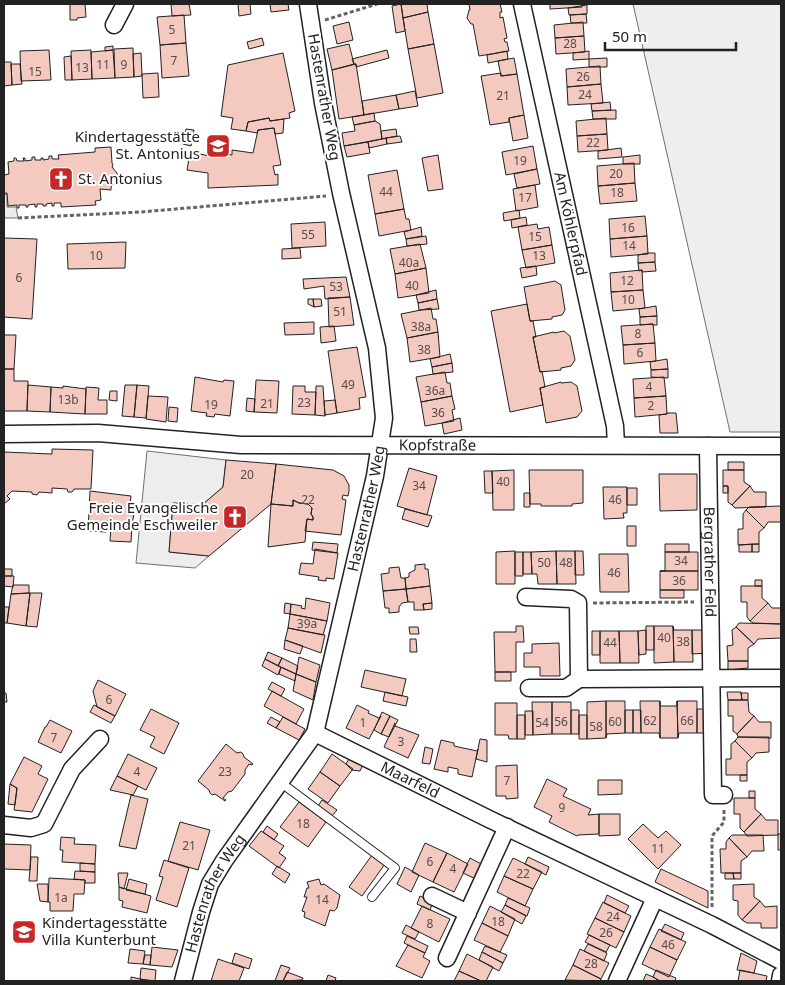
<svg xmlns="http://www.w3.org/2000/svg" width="785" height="985" font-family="'Noto Sans',sans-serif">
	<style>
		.green { fill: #eee; stroke: #6f6f6f }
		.parking { fill: #ededed; stroke: #6f6f6f }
		.building { fill: #f3c9c0; stroke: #222 }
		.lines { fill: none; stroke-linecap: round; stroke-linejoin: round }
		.lane-casing { stroke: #222; stroke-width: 10 }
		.street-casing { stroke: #222; stroke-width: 19 }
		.path { stroke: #646464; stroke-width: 3; stroke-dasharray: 4 2.5; stroke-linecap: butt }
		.lane { stroke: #fff; stroke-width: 8 }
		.street { stroke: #fff; stroke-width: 16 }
		.labels { text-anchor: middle; stroke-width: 4; stroke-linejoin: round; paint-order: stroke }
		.number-label { font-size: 12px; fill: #564c4a }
		.street-label { font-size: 15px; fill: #222; stroke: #fff }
		.poi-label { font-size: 15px; fill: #222; stroke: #fff; text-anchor: end }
	</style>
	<rect width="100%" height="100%" fill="#fff"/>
	<path class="green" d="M633 4H781V432H730Z"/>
	<path class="parking" d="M7 194V207H16L18 218H4V195Z
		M147 451 226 460 223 487 202 505 173 503 169 552 209 556 195 568 136 563Z"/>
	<path class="building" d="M70 4H85L86 17 77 18V20H70Z
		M171 4H189L191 15 172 16Z
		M238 4H250L251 14 239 16Z
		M270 4H288L289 10 271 12Z
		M401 4H427L428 12 403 18Z
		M401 4 405 31 396 33 392 6Z
		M469 4H500L502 12H500V18L503 17 507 38 504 39 505 42H507L509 51 479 56 473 24H471L467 18 469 10H470Z
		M550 4H582V7L550 9Z
		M587 5V14L569 15 568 8Z
		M428 12 434 44 408 49 403 18Z
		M586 14 587 23H571L570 15Z
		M184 15 186 43 160 45 157 17Z
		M349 22 353 40 337 44 333 26Z
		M583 22 584 36 555 38 554 25Z
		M584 36 585 52 556 54 555 38Z
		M262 38 264 45 249 49 247 42Z
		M186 43 189 76 162 78 160 45Z
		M349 44 354 64 332 70 327 49Z
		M434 44 443 93 417 98 408 49Z
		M113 46V50L105 51V47Z
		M133 48 134 77 115 78 114 49Z
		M49 50 51 80 21 81 20 51Z
		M91 50 92 79 72 80 71 51Z
		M113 50 115 78 92 79 91 52Z
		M387 50 389 58 356 67V64H354L352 59Z
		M507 51 508 59 488 63 487 55Z
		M589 51V59L573 60V53Z
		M141 53 142 76 134 77 133 54Z
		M283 53 295 111 289 113 290 118 270 121 269 118 248 122 246 131 231 129 233 118 221 116 228 65Z
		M71 56 72 80H65L64 57Z
		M514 58 517 74 501 76 498 61Z
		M607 58V67H589V59Z
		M4 62H11L12 85 4 86Z
		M11 64H20L22 84 12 85Z
		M356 64 364 115 339 119 332 70Z
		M600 66 601 84 567 87 566 69Z
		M158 73 159 97 143 98 142 74Z
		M501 73V76L517 74 524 115 509 118V122L490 125 481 76Z
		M601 84 603 103 568 105 567 87Z
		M415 91 418 106 399 109 396 95Z
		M396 95 399 109 364 115 362 101Z
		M610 102 611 110 592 111 591 104Z
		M616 110V119H593L592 111Z
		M374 113 375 121 354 125 352 117Z
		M524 115 528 138 513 141 509 118Z
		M269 118 270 121 284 119 283 133 275 134 274 128 258 130 257 133 246 131 248 122Z
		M606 118 607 134 577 136 576 121Z
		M375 121 380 124 382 139 344 146 342 133 355 131 354 125Z
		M274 128 281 165 273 166 275 175 278 174V185L208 188V173L187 170 190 152 210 156 211 151 232 155V150L253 153 258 130Z
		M186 129 194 130 191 146 183 144Z
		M396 129 397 136 382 139 381 131Z
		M607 134 608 150 578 152 577 136Z
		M400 136 402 142 387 144 386 138Z
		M386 138 387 144 369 148 368 142Z
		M368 142 370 153 347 157 344 146Z
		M533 146 537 169 506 175 502 152Z
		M111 147 112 163 113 165 112 167 117 173V181L111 187V190L100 189 101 200 95 201 96 205 61 207V203H54V206H52V203L46 204V206H43V204H37V207H35V204L28 205V207H26V205H19V208H17V205L8 206 7 193H4V175L9 174 8 162 14 161V158H16L17 161H24L23 158H25V161L32 160V157H35V160H41V158H43V160L49 159V156H52V159H59L58 155 95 152V148Z
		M621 148 622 157 598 159V151Z
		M438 155 443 189 428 191 422 158Z
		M640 155V164H623V157Z
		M634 163 635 183 598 186 597 166Z
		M537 169 540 184 517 188 514 174Z
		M397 170 404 209 375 214 368 175Z
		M635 183 637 201 600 204 598 186Z
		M535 185 538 207 516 211 513 189Z
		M404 209 406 219H409L411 230 379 236 375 214Z
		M519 210 520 218 504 221 503 213Z
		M645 216 647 236 610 239 609 219Z
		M526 217 527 225 512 228 511 220Z
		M325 222 326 246 292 248 291 224Z
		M537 224 538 229 549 227 552 245 522 250 518 227Z
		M421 227 422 236 406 239 404 232Z
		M426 236 427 244 407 246 406 239Z
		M647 236 648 254 611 257 610 239Z
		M4 238 37 239 32 319 4 317Z
		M126 242 125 268 68 269 67 244Z
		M420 244 426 268 395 274 390 249Z
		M552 245 555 263 526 268 522 250Z
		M300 248 301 258 282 259V249Z
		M648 253H655V262L638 263V255Z
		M655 262 656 271 642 272V270L639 271 638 263Z
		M536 266 537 275 522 278 520 268Z
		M426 268 429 293 398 298 395 274Z
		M642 270 643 290 611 292 610 273Z
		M346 277 350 297 325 299 324 286 304 289 303 279Z
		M555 281 561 285 565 310 562 315 552 317V319L530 321 524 287Z
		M436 290 437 299 418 303 416 295Z
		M643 290 645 308 613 311 611 292Z
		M350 297 354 325 329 327 328 298Z
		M308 299H313L314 307 308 304Z
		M313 299H321L322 306 314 307Z
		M437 299 439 309 419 310 418 303Z
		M527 304 530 321H533L536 337H533L540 372 542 371 545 387 540 388 543 405 510 412 491 311Z
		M656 306 657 316 640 317 639 309Z
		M431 308 433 319H436L438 332 407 338 401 314Z
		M657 316V325H653V324L640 325V317Z
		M314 322V334L285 335 284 323Z
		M653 324 655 343 623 345 621 326Z
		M334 326 336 341 321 343 320 327Z
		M564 331 570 336 575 360 571 366 561 368V370L540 372 533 337 554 332V333Z
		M438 332 440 357 410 362 407 338Z
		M4 335H16L14 369H4Z
		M655 343 656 361 624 364 623 345Z
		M357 347 366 397 359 398 360 409 337 413 328 351Z
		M450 354 452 363 432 367 430 359Z
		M667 359 668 369 651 370 650 362Z
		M452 363 453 372 433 374 432 367Z
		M4 369H14V381H28L27 411H4Z
		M668 369V378L651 377V370Z
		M445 372 447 383H450L452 396 421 402 416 377Z
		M195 377 223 382 224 380 234 381 230 416 215 414 214 417 206 416 207 413 191 411Z
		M664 377 666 396 634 398 633 379Z
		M256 380 279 381 277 413 254 412Z
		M561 382V383L571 382 577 386 582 411 577 417 546 423 540 388Z
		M28 385 51 387 50 412 27 411Z
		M125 385H137L134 417 122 416Z
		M137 385 149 386 146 418 134 417Z
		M63 386 86 389 85 414 50 412 51 387 63 388Z
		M293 386H305V392H316L315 415 292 414Z
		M316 386H323L325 416 315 415Z
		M86 387 99 388 98 400H107V414H85Z
		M110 391H117V401L109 400Z
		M148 396 168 397 166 422 146 419Z
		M452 396 455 409 452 410 454 421 425 426 421 402Z
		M666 396 667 414 635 417 634 398Z
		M247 398 255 399 254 412 246 411Z
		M335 400 337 413 325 415 324 401Z
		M169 407 178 408 177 422 168 421Z
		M667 413H676L678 433H660L659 415 667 414Z
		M460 418 462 430 444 434 442 423Z
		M52 449 93 450 91 489H74L72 492H68L67 489 52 488V493L39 492 37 495 32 494V492L12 491 7 496 10 499 4 504V452L52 454Z
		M226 460 276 464 271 504 209 556 169 552 173 503 202 505 223 487Z
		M728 462H744V470H728Z
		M276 464 333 470 344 476 349 485V491L348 496 343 495 342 499 346 500 341 535 305 531 307 519 313 520V517L311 514 312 508 308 504 299 503 293 500V506L271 504Z
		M409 468 437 476 427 515 397 506Z
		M514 470V510H493L492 471Z
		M529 470H583V503L572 504V506H541V504H530Z
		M723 470H744V482L750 486 732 505 728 502V486H723Z
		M484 471H492L493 493H485Z
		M659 474H697V510L660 511Z
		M723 486H728V493H723Z
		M750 486 754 492H766V507L735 508 732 505Z
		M603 487H627V513H623L624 518 604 519Z
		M627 488H637V505H627Z
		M90 491 131 496 129 514H134L132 524 107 521 106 532 88 531Z
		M524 493H530V507H524Z
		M293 500 299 503 308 504 312 508 311 514 313 517V520L307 519 305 542 268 547 271 504 293 506Z
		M781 506V522H768L764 528 746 510 749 507Z
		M405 509 432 516 428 527 402 519Z
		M746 510 764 528 759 532V544L738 545V529H743V514Z
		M115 526 132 527 131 542 110 541 111 527Z
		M627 526H636V546H627Z
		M313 542 338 544 337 553 312 550Z
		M665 544H689V552H665Z
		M752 544V552H739V545Z
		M752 544H759V552H752Z
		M315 549 338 553 334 579 326 578V581L318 580 319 577 299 574 301 563 313 564Z
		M515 551V584H496V552Z
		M556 551H575L576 584H557Z
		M556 551 557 584H538L537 574H532L531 552Z
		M575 551H583L584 575H575Z
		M515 552H523V576H515Z
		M523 552H531L532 574H523Z
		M665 552H698V571H660H665Z
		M599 554H628L629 592H600Z
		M425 564V569H428L430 586 406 589 405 578 409 577V573L415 570V565Z
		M399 567 401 578H405L406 589 383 591 381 574 389 573V568Z
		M4 569H12V576H4Z
		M660 571H698V590H660Z
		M4 576H14L13 587 4 586Z
		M755 580H762V586H755Z
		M13 585H29V593L11 594Z
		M430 586 432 603 423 604 424 610H414V602H408L406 589Z
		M741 586H762V598L768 603 750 621 747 617V602H741Z
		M406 589 408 602 402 603 399 607V612L389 613V608H385L383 591Z
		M660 590H684V598H660Z
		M30 593H42L37 627 26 626Z
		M30 593 26 626 7 623 11 594Z
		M306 598 330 603 327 621 290 614 291 604 302 606 301 608 305 609Z
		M285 603 291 604 290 614 284 613Z
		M432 603V609L424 610 423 604Z
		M768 603 772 608H781V624L753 623 750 621Z
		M4 607H9L7 623H4Z
		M290 614 327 621 323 635 288 628Z
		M739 623 781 624V638L758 639 754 644 736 627Z
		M516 626H523L524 642H516V672H495L494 632H516Z
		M646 626H654V650H646Z
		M654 626H673L674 662 654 663Z
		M673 626 674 630H692L693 662H674Z
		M409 627H418L419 634H410Z
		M736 627 754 644 748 648V661H728L727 646 733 645 732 630Z
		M288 628 325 635 321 653 285 640Z
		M646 630V654L639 655 638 631Z
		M692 630H706L707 653 692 654Z
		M592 631H600V655H592Z
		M600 631H619L620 663H600Z
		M619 631H638L639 663H620Z
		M410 639H416L417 652H410Z
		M285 640 303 646 300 654 284 649Z
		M559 643 560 676H540V667H524V653H532V644Z
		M268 652 282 658 278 666 265 659Z
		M299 657 320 665 316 682 296 674Z
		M282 658 298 666 296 674 278 666Z
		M265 659 281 667 278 675 262 666Z
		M728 661H748V668L728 670Z
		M281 667 296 674 295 681 279 674Z
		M365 670 406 679 402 696 361 687Z
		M495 672H511V681H495Z
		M296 674 316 682 313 700 293 691Z
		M98 680 126 694 115 716 97 707 93 691Z
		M272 682 285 689 281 696 268 689Z
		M272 691 304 709 296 724 264 706Z
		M385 692 408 697 406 706 383 701Z
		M727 692H741L742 700H728Z
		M4 693H6L7 702H4Z
		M741 693H748V700H742Z
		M728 700H748L749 712 754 716 737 734 733 731V716H728Z
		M606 701V738L587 739V702Z
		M606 701H625V733L607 734 606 738Z
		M640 701H660V738L659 733H641Z
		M660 701V706H677V701L678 738H660Z
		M677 701H697V733H679L678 738Z
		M532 702H552V734L533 735Z
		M552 702H571V734H552Z
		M495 703H517V739H509L508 735H495Z
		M94 705 115 716 111 723 90 712Z
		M357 705 369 711 368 713 379 718 381 716 369 739 346 728Z
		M151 709 179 723 164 754 150 747 155 737 140 730Z
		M697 709H704L705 733H697Z
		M571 710H579V734H571Z
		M625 710H633V733H625Z
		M633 710H641V733H633Z
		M525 711H533V735H525Z
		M382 712 390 716 381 734 374 730Z
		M517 715H525V739H517Z
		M579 715H587V739H579Z
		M390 716 398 720 389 737 381 734Z
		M754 716 759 722H771V738L738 737 737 734Z
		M271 717 280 722 276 728 267 723Z
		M283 717 305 729 299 740 276 728Z
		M50 720 72 731 61 753 38 742 45 727H46Z
		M395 723V726L419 735 408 758 384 747Z
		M738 737H769V752L756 753 752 758 735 741Z
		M480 739 487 740V762L476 759Z
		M441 740 454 743V746L477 751 478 749 472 777 458 774V769L448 767V772L434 769Z
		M735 741 752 758 747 762V775H726V759H731V744Z
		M226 744 237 753 241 752 243 754 244 757 253 764 252 765 249 764 245 770V774L232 791 228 792 223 798 226 800 225 801 215 794 212 795 210 793 209 790 198 781Z
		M425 747 433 749 430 764 422 763Z
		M128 754 157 768 146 790 117 776Z
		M332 754 353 769 340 786 320 772Z
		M24 757 42 766 38 774 48 779 32 812 14 810 17 788 10 784Z
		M350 757 364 763 360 771 352 770 346 764Z
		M517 765 518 798 506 799V796H496V766Z
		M320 772 340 786 328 803 308 789Z
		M740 775H747V781H740Z
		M117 776 138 786 133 795 110 790Z
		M547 779 567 789 563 796 591 809 588 815 599 814V834L578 835 577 836 549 822 552 816 534 807Z
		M598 780H622V794L598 795Z
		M10 784 17 788 15 805 8 804Z
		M749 791H755V798H749Z
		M131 795 148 799 136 849 119 846Z
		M734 798H755V809L761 814 744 832 740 828V814H734Z
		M322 800 337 810 332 816 318 806Z
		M299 802 326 822 308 847 280 827Z
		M599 814H620V835L599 836Z
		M761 814 766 820H778V835L747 836 744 832Z
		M180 822 210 830 198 870 168 861Z
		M643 824 658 838 666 831 681 845 658 869 628 839Z
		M267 826 278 834 274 840 263 832Z
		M261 831 284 846 279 853 286 858 279 868 249 846Z
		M778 834H781V850H778Z
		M732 835H763L764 851H752L747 857 729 838Z
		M61 837 75 838 74 844 96 845 95 864 62 862 63 850H60Z
		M729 838 747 857 741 861V873H721L720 849H726V842Z
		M425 843 447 853 433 882 412 872Z
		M4 844 31 845 30 870 4 869Z
		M447 853 468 864 454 892 433 882Z
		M372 855 385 864 362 896 349 887Z
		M31 857H38L37 881H29Z
		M528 857 549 867 546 875 525 864Z
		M470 858 485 866 478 880 463 873Z
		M513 858 542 872 533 889 504 876Z
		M164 860 189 868 177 907 156 900 163 877 159 876Z
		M80 863 95 864V872L80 871Z
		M277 866 290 874 285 883 272 874Z
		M405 867 419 875 411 892 397 884Z
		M661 869 708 891V908L655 882Z
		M75 871 95 872V883H85V880L74 879Z
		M118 873H128L124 889 119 887Z
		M725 873H733L734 879H725Z
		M733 873H741V879H734Z
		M504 876 533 889 525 906 497 892Z
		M49 878 85 880 84 894H74L73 911H50V902H48Z
		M129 879 147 884 145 894 126 890Z
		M319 879 321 885 324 884 340 895 337 908 334 911 330 910 325 926 304 917 305 912 302 911 307 897H304L307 888H309L307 882Z
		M37 884H48V902L40 901Z
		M754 884V897L760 901 742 920 738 915V901L733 900V885Z
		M119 887 151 896 147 913 122 907 123 901 119 900Z
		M607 895 629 906 625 913 604 903Z
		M420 896 433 902 430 910 417 904Z
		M508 898 530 908 527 916 505 905Z
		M760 901 765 907 777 906V928H761V923H747L742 920Z
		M603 902 631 916 624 932 595 918Z
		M505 905 526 916 522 924 501 912Z
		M422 906 450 919 439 942 411 928Z
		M490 906 515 919 508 936 482 923Z
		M595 918 624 932 616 948 587 934Z
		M482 923 508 936 500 952 474 940Z
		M665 924 684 933 681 940 661 931Z
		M406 925 419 932 415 939 402 933Z
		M659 929 686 942 677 960 650 947Z
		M589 935 610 945 606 952 585 942Z
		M407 936 428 946 425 953 404 943Z
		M588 944 607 953 604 961 584 951Z
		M408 945 425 953 423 957 430 961 422 978 396 966Z
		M485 946 507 955 503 963 482 952Z
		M152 947 178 950 172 967 150 965Z
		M650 947 677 960 669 977 642 964Z
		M130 949 145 951 143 964 128 963Z
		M580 949 609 963 601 979 573 965Z
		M482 952 503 963 499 971 479 960Z
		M235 953 252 959 249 969 232 963Z
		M741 953 757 961 754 973 737 970Z
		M467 954 493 967 486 981H481L459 971Z
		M145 955H151L150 965 143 964Z
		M218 959 244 968 239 981H211Z
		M281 965 290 968 283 981H275Z
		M573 965 601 979 600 981 565 980Z
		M141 968 156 970 155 981 140 979Z
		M656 970 676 978 675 981H660L653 977Z
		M740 970 767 976 766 981H738Z
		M459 971 481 981H454Z
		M287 972 303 978 302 980 283 981Z
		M646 974 653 977 660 981H643Z
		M328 975 336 978 335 981H326Z
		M131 977 149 981H131Z"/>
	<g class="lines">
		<defs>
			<path id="lane" d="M280 782 395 868 372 897"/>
			<g id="street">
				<path id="s1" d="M522 4 615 426 616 445"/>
				<path d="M114 25 125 4"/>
				<path id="s2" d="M4 434 98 433 241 445 781 446"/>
				<path id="s3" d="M708 446 713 795H724"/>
				<path d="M526 597 571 599 578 603 579 679 781 678"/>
				<path d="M529 688H566L579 679"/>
				<path id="s4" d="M315 733 489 819 712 925 781 961"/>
				<path d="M4 825 31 828 44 824 72 769 100 739"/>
				<path d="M432 896 468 913"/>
				<path d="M447 958 507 827"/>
				<path id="s5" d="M183 981 201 912 210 884 224 861 315 733 375 476 384 418 377 348 341 193 323 103 308 4"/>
				<path d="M617 981 655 898"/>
				<path d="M780 981 781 975"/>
			</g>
		</defs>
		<use href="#lane" class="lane-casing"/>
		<use href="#street" class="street-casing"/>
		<path class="path" d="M325 20 377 4
			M18 218 141 212 326 196
			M593 603 694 602
			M712 907V836L724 822V810"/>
		<use href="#lane" class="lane"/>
		<use href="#street" class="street"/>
	</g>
	<defs>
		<symbol id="school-square" viewBox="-11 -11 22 22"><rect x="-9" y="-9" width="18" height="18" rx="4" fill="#c62828" stroke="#fff"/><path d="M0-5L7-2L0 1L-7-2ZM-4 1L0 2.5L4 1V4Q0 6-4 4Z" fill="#fff"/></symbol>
		<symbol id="church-square" viewBox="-11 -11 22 22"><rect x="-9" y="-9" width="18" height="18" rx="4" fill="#c62828" stroke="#fff"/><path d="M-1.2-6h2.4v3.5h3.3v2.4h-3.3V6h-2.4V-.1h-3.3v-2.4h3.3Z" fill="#fff"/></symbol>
	</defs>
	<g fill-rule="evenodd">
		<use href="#school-square" x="204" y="132" width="28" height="28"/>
		<use href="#church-square" x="47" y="165" width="28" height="28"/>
		<use href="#church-square" x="221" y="503" width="28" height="28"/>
		<use href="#school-square" x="10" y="918" width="28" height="28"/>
	</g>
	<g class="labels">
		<g class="number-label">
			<text x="172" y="34">5</text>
			<text x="570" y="48">28</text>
			<text x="174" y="65">7</text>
			<text x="103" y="69">11</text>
			<text x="124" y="69">9</text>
			<text x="82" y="72">13</text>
			<text x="35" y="76">15</text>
			<text x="583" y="81">26</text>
			<text x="585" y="99">24</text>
			<text x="503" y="100">21</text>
			<text x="593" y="147">22</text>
			<text x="520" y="165">19</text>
			<text x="616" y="178">20</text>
			<text x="386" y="196">44</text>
			<text x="617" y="197">18</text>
			<text x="525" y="202">17</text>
			<text x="628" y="232">16</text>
			<text x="308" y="239">55</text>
			<text x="535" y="241">15</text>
			<text x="629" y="250">14</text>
			<text x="96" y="260">10</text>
			<text x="539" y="260">13</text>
			<text x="409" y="267">40a</text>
			<text x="19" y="282">6</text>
			<text x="627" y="285">12</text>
			<text x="412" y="290">40</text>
			<text x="336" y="291">53</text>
			<text x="628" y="304">10</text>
			<text x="340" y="316">51</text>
			<text x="421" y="331">38a</text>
			<text x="638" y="338">8</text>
			<text x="424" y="354">38</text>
			<text x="640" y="357">6</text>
			<text x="348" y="389">49</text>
			<text x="649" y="391">4</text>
			<text x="435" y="395">36a</text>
			<text x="68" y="404">13b</text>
			<text x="304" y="407">23</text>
			<text x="267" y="408">21</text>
			<text x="211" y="409">19</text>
			<text x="651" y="410">2</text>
			<text x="438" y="417">36</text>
			<text x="247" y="479">20</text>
			<text x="503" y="486">40</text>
			<text x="419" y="490">34</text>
			<text x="308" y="504">22</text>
			<text x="615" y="504">46</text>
			<text x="681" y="565">34</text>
			<text x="544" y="567">50</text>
			<text x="566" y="567">48</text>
			<text x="614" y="577">46</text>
			<text x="679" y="585">36</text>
			<text x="307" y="628">39a</text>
			<text x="664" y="642">40</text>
			<text x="683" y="646">38</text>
			<text x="610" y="647">44</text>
			<text x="109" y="704">6</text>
			<text x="650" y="725">62</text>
			<text x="687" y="725">66</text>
			<text x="561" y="726">56</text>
			<text x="615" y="726">60</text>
			<text x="363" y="727">1</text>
			<text x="542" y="727">54</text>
			<text x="596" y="731">58</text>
			<text x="54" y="742">7</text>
			<text x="401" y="746">3</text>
			<text x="137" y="776">4</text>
			<text x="225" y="776">23</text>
			<text x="507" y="785">7</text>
			<text x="562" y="812">9</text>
			<text x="303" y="828">18</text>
			<text x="189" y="850">21</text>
			<text x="658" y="853">11</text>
			<text x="430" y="866">6</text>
			<text x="453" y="873">4</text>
			<text x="523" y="878">22</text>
			<text x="61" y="902">1a</text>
			<text x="322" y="904">14</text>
			<text x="613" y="921">24</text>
			<text x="498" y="926">18</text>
			<text x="430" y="928">8</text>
			<text x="606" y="937">26</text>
			<text x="668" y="949">46</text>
			<text x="591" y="968">28</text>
		</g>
		<g class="street-label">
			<text transform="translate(324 97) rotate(80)" y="5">Hastenrather Weg</text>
			<text dy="5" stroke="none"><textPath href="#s1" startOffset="225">Am Köhlerpfad</textPath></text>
			<text dy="5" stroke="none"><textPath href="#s2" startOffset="434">Kopfstraße</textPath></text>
			<text dy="5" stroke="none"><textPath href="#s5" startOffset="515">Hastenrather Weg</textPath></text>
			<text dy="5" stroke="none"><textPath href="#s3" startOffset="116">Bergrather Feld</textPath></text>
			<text dy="5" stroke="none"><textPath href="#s4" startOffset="106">Maarfeld</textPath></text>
			<text dy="5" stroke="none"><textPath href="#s5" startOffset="94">Hastenrather Weg</textPath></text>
		</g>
		<g class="poi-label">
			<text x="200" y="142">Kindertagesstätte<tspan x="200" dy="17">St. Antonius</tspan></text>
			<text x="78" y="184" text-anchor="start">St. Antonius</text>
			<text x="218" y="513">Freie Evangelische<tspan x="218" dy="17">Gemeinde Eschweiler</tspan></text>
			<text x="42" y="928" text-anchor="start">Kindertagesstätte<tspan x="42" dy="17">Villa Kunterbunt</tspan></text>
		</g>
	</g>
	<rect width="785" height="985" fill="none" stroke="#222222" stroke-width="10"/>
	<path d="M605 42v8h131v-8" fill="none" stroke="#222222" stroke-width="2.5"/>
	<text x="612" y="42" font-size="15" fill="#222222" stroke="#ffffff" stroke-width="4" paint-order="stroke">50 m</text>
</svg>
